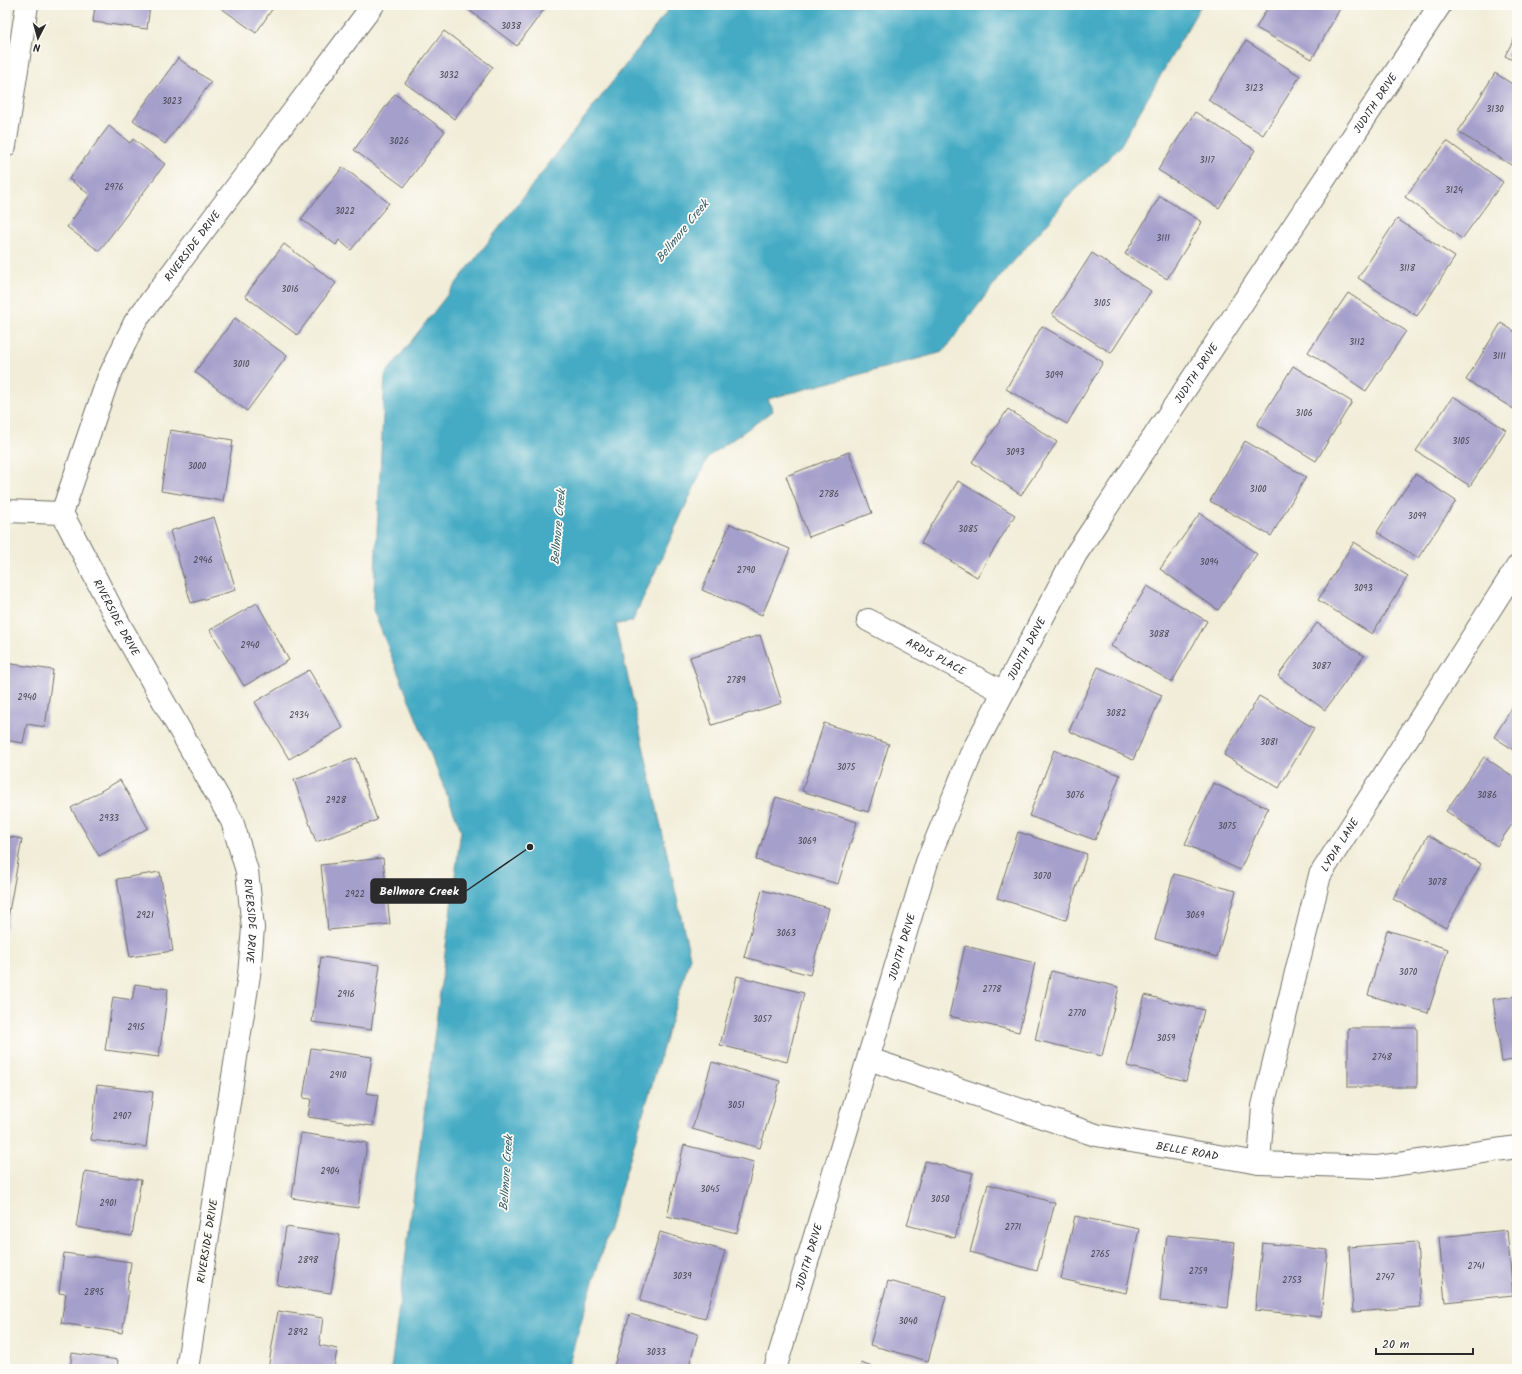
<svg xmlns="http://www.w3.org/2000/svg" width="1522" height="1374" font-family="Kalam,sans-serif">
	<style>
		.water { fill: #45abc4; stroke: #386b78 }
		.building { fill: #a59fcb }
		.lines { fill: none; stroke-linecap: round; stroke-linejoin: round }
		.street-casing { stroke: #706f68; stroke-width: 24 }
		.street { stroke: #fff; stroke-width: 22 }
		.labels { text-anchor: middle; stroke-width: 3.5; stroke-linejoin: round; paint-order: stroke }
		.number-label { font-size: 9px; fill: #4a4853 }
		.street-label { font-size: 11px; fill: #2b2b2b; stroke: #fdfcf7 }
		.water-label { font-size: 12px; font-style: italic; fill: #355e68; stroke: #fdfcf7 }
		.leader { fill: none; stroke: #2b2b2b; stroke-width: 1.5 }
		.callout-dot { fill: #2b2b2b; stroke: #fdfcf7; stroke-width: 1.5 }
		.callout { fill: #2b2b2b; stroke: #2b2b2b; stroke-width: 1.5 }
		.callout-label { font-size: 12px; text-anchor: middle; font-weight: bold; fill: #fff }
	</style>
	<rect width="100%" height="100%" fill="#fdfcf7"/>
	<filter id="ink" filterUnits="userSpaceOnUse"><feTurbulence type="fractalNoise" baseFrequency=".025" numOctaves="2"/><feDisplacementMap in="SourceGraphic" scale="8" xChannelSelector="R" yChannelSelector="G"/><feConvolveMatrix kernelMatrix="1 2 1 2 8 2 1 2 1" color-interpolation-filters="sRGB"/></filter>
	<filter id="wash" filterUnits="userSpaceOnUse"><feTurbulence type="fractalNoise" baseFrequency=".012" numOctaves="4" result="noise"/><feDisplacementMap in="SourceGraphic" scale="16" xChannelSelector="R" yChannelSelector="G"/><feGaussianBlur stdDeviation="0.9" result="paint"/><feColorMatrix in="noise" values="0 0 0 0 0 0 0 0 0 0 0 0 0 0 0 0 0 1.4 0 .05"/><feComposite in="paint" operator="in"/></filter>
	<g filter="url(#wash)">
		<rect width="100%" height="100%" fill="#f1edd8"/>
		<path class="water" d="M672 5H1201L1119 148 1064 201 1053 217 997 280 943 352 768 399 773 411 708 457 632 622 616 624 690 957 567 1369H391L461 830 373 610 385 375Z"/>
		<g id="blocks">
			<path class="building" d="M95 5H150L147 29 93 22Z
				M223 5H275L256 33 221 8Z
				M466 5H547L517 46 465 7Z
				M1269 5H1342L1312 59 1256 28Z
				M444 31 493 67 454 119 405 83Z
				M1517 33V62L1505 56Z
				M1246 41 1300 76 1263 135 1208 100Z
				M178 58 211 82 165 144 133 120Z
				M1495 73 1517 87V166L1516 168 1458 132Z
				M395 94 445 131 404 187 354 150Z
				M1195 112 1255 150 1219 208 1158 170Z
				M109 126 130 143 133 139 165 164 99 251 67 227 90 195 69 179Z
				M1447 141 1503 182 1462 239 1405 197Z
				M343 167 389 203 351 250 339 240 336 245 301 219Z
				M1160 196 1202 222 1167 279 1125 254Z
				M1397 219 1455 257 1417 316 1358 278Z
				M284 244 336 283 297 335 245 296Z
				M1092 253 1151 291 1111 353 1052 315Z
				M1348 293 1406 331 1366 391 1308 352Z
				M235 318 287 356 247 411 195 372Z
				M1501 323 1517 333V411L1466 380Z
				M1042 326 1103 362 1067 424 1006 389Z
				M1293 366 1352 402 1316 461 1257 425Z
				M1453 396 1506 430 1470 486 1416 451Z
				M1008 409 1057 442 1021 495 972 462Z
				M170 430 233 440 223 501 161 491Z
				M1245 441 1306 477 1271 536 1210 501Z
				M849 452 872 513 809 537 786 476Z
				M1415 474 1456 501 1418 558 1377 532Z
				M958 481 1015 515 977 577 921 543Z
				M1200 513 1257 554 1218 610 1160 569Z
				M214 517 236 590 191 603 170 531Z
				M730 524 790 549 762 615 702 590Z
				M1354 542 1408 576 1372 634 1318 600Z
				M1147 586 1207 621 1172 682 1111 646Z
				M257 603 289 660 244 686 210 630Z
				M1317 623 1364 656 1325 710 1278 676Z
				M760 635 782 703 712 725 690 657Z
				M5 663 53 670 45 727 27 724 23 743 5 740Z
				M1098 667 1162 695 1133 760 1069 731Z
				M309 670 343 728 289 759 255 702Z
				M1259 696 1314 728 1279 788 1224 755Z
				M1517 700V752L1494 737Z
				M824 723 889 744 868 812 802 791Z
				M1054 750 1120 775 1095 840 1029 816Z
				M1484 757 1517 779V817L1497 846 1446 811Z
				M356 758 377 820 316 842 294 780Z
				M120 780 148 828 99 856 71 808Z
				M1213 783 1268 808 1240 870 1185 844Z
				M776 797 857 822 838 884 756 860Z
				M1018 832 1087 854 1066 920 997 898Z
				M1428 835 1481 864 1446 928 1393 899Z
				M5 836 22 839 6 929H5Z
				M383 858 390 924 328 930 321 865Z
				M160 872 173 951 130 957 117 879Z
				M1174 874 1236 891 1217 957 1155 939Z
				M762 890 829 908 810 975 744 957Z
				M1387 930 1448 949 1428 1013 1368 995Z
				M965 946 1035 963 1019 1032 949 1016Z
				M321 957 380 965 371 1030 312 1022Z
				M1051 971 1119 987 1102 1056 1035 1040Z
				M737 976 804 993 787 1062 720 1045Z
				M135 984 168 989 159 1057 105 1050 113 997 132 1000Z
				M1145 995 1204 1010 1186 1081 1127 1066Z
				M1517 996V1059L1502 1062 1493 999Z
				M1348 1028H1417V1087H1348Z
				M311 1048 372 1057 366 1093 378 1095 373 1126 308 1117 311 1099 303 1098Z
				M712 1062 780 1081 760 1148 692 1129Z
				M97 1085 153 1092 146 1147 91 1140Z
				M301 1133 367 1143 358 1208 292 1198Z
				M684 1145 754 1162 737 1233 667 1216Z
				M925 1161 973 1173 955 1238 907 1225Z
				M85 1171 141 1180 132 1236 76 1227Z
				M988 1184 1055 1203 1037 1271 970 1252Z
				M1075 1216 1139 1229 1126 1293 1061 1279Z
				M286 1227 340 1235 331 1293 277 1285Z
				M1507 1230 1513 1295 1445 1302 1439 1237Z
				M660 1232 725 1251 705 1319 640 1301Z
				M1167 1235 1235 1242 1228 1308 1160 1301Z
				M1417 1242 1421 1307 1353 1312 1349 1247Z
				M1262 1243 1328 1250 1321 1317 1255 1310Z
				M64 1253 131 1262 127 1291H129L122 1333 61 1323 66 1294 59 1293Z
				M888 1281 946 1296 928 1361 870 1345Z
				M278 1311 323 1318 319 1345 337 1349 334 1369H268Z
				M630 1314 698 1334 688 1369H613Z
				M72 1353 118 1360 117 1369H70Z
				M861 1363 878 1369H860Z"/>
		</g>
	</g>
	<g filter="url(#ink)">
		<use href="#blocks" fill-opacity="0" stroke="#706f68" stroke-width="1"/>
		<g class="lines">
			<defs>
				<g id="street">
					<path d="M5 146 27 5"/>
					<path id="s1" d="M5 511 62 513 121 627 232 821 247 871 253 928 249 975 187 1369"/>
					<path id="s2" d="M62 513 108 379 135 322 373 5"/>
					<path id="s3" d="M868 620 1003 692"/>
					<path id="s4" d="M869 1059 1096 1135 1259 1163 1378 1167 1517 1147"/>
					<path id="s5" d="M1259 1163 1263 1106 1320 875 1517 567"/>
					<path id="s6" d="M775 1369 927 862 971 754 1076 554 1440 5"/>
				</g>
			</defs>
			<use href="#street" class="street-casing"/>
			<use href="#street" class="street"/>
		</g>
	</g>
	<g class="labels">
		<g class="number-label">
			<text x="511" y="29">3038</text>
			<text x="449" y="78">3032</text>
			<text x="1254" y="91">3123</text>
			<text x="172" y="104">3023</text>
			<text x="1495" y="112">3130</text>
			<text x="399" y="144">3026</text>
			<text x="1207" y="163">3117</text>
			<text x="114" y="190">2976</text>
			<text x="1454" y="193">3124</text>
			<text x="345" y="214">3022</text>
			<text x="1163" y="241">3111</text>
			<text x="1407" y="271">3118</text>
			<text x="290" y="292">3016</text>
			<text x="1102" y="306">3105</text>
			<text x="1357" y="345">3112</text>
			<text x="1499" y="359">3111</text>
			<text x="241" y="367">3010</text>
			<text x="1054" y="378">3099</text>
			<text x="1304" y="416">3106</text>
			<text x="1461" y="444">3105</text>
			<text x="1015" y="455">3093</text>
			<text x="197" y="469">3000</text>
			<text x="1258" y="492">3100</text>
			<text x="829" y="497">2786</text>
			<text x="1417" y="519">3099</text>
			<text x="968" y="532">3085</text>
			<text x="203" y="563">2946</text>
			<text x="1209" y="565">3094</text>
			<text x="746" y="573">2790</text>
			<text x="1363" y="591">3093</text>
			<text x="1159" y="637">3088</text>
			<text x="250" y="648">2940</text>
			<text x="1321" y="669">3087</text>
			<text x="736" y="683">2789</text>
			<text x="27" y="700">2940</text>
			<text x="1116" y="716">3082</text>
			<text x="299" y="718">2934</text>
			<text x="1269" y="745">3081</text>
			<text x="846" y="770">3075</text>
			<text x="1075" y="798">3076</text>
			<text x="1487" y="798">3086</text>
			<text x="336" y="803">2928</text>
			<text x="109" y="821">2933</text>
			<text x="1227" y="829">3075</text>
			<text x="807" y="844">3069</text>
			<text x="1042" y="879">3070</text>
			<text x="1437" y="885">3078</text>
			<text x="355" y="897">2922</text>
			<text x="145" y="918">2921</text>
			<text x="1195" y="918">3069</text>
			<text x="786" y="936">3063</text>
			<text x="1408" y="975">3070</text>
			<text x="992" y="992">2778</text>
			<text x="346" y="997">2916</text>
			<text x="1077" y="1016">2770</text>
			<text x="762" y="1022">3057</text>
			<text x="136" y="1030">2915</text>
			<text x="1166" y="1041">3059</text>
			<text x="1382" y="1060">2748</text>
			<text x="338" y="1078">2910</text>
			<text x="736" y="1108">3051</text>
			<text x="122" y="1119">2907</text>
			<text x="330" y="1174">2904</text>
			<text x="710" y="1192">3045</text>
			<text x="940" y="1202">3050</text>
			<text x="108" y="1206">2901</text>
			<text x="1013" y="1230">2771</text>
			<text x="1100" y="1257">2765</text>
			<text x="308" y="1263">2898</text>
			<text x="1476" y="1269">2741</text>
			<text x="1198" y="1274">2759</text>
			<text x="682" y="1279">3039</text>
			<text x="1385" y="1280">2747</text>
			<text x="1292" y="1283">2753</text>
			<text x="94" y="1295">2895</text>
			<text x="908" y="1324">3040</text>
			<text x="298" y="1335">2892</text>
			<text x="656" y="1355">3033</text>
		</g>
		<g class="street-label">
			<text dy="4" stroke="none"><textPath href="#s6" startOffset="1413">JUDITH DRIVE</textPath></text>
			<text dy="4" stroke="none"><textPath href="#s2" startOffset="300">RIVERSIDE DRIVE</textPath></text>
			<text dy="4" stroke="none"><textPath href="#s6" startOffset="1089">JUDITH DRIVE</textPath></text>
			<text dy="4" stroke="none"><textPath href="#s1" startOffset="175">RIVERSIDE DRIVE</textPath></text>
			<text dy="4" stroke="none"><textPath href="#s6" startOffset="765">JUDITH DRIVE</textPath></text>
			<text dy="4" stroke="none"><textPath href="#s3" startOffset="77">ARDIS PLACE</textPath></text>
			<text dy="4" stroke="none"><textPath href="#s5" startOffset="331">LYDIA LANE</textPath></text>
			<text dy="4" stroke="none"><textPath href="#s1" startOffset="511">RIVERSIDE DRIVE</textPath></text>
			<text dy="4" stroke="none"><textPath href="#s6" startOffset="441">JUDITH DRIVE</textPath></text>
			<text dy="4" stroke="none"><textPath href="#s4" startOffset="332">BELLE ROAD</textPath></text>
			<text transform="translate(207 1241) rotate(-81)" y="4">RIVERSIDE DRIVE</text>
			<text dy="4" stroke="none"><textPath href="#s6" startOffset="117">JUDITH DRIVE</textPath></text>
		</g>
		<g class="water-label">
			<text transform="translate(682 231) rotate(-51)" y="4">Bellmore Creek</text>
			<text transform="translate(558 527) rotate(-85)" y="4">Bellmore Creek</text>
			<text transform="translate(506 1173) rotate(-86)" y="4">Bellmore Creek</text>
		</g>
	</g>
	<path class="leader" d="M530 847L466 891"/>
	<circle class="callout-dot" cx="530" cy="847" r="4"/>
	<rect class="callout" x="371" y="879" width="95" height="24" rx="4"/>
	<g class="callout-label">
		<text x="419" y="895">Bellmore Creek</text>
	</g>
	<rect width="1522" height="1374" fill="none" stroke="#fdfcf7" stroke-width="20"/>
	<g transform="translate(38 38) rotate(186)" stroke="#fdfcf7" stroke-width="3" paint-order="stroke">
	<path d="M0-3L7 15L0 10L-7 15Z" fill="#2b2b2b"/>
	<text y="-6" font-size="11" font-weight="bold" text-anchor="middle" fill="#2b2b2b">N</text>
	</g>
	<path d="M1376 1348v6h97v-6" fill="none" stroke="#2b2b2b" stroke-width="2"/>
	<text x="1382" y="1348" font-size="12" fill="#2b2b2b" stroke="#fdfcf7" stroke-width="3" paint-order="stroke">20 m</text>
</svg>
